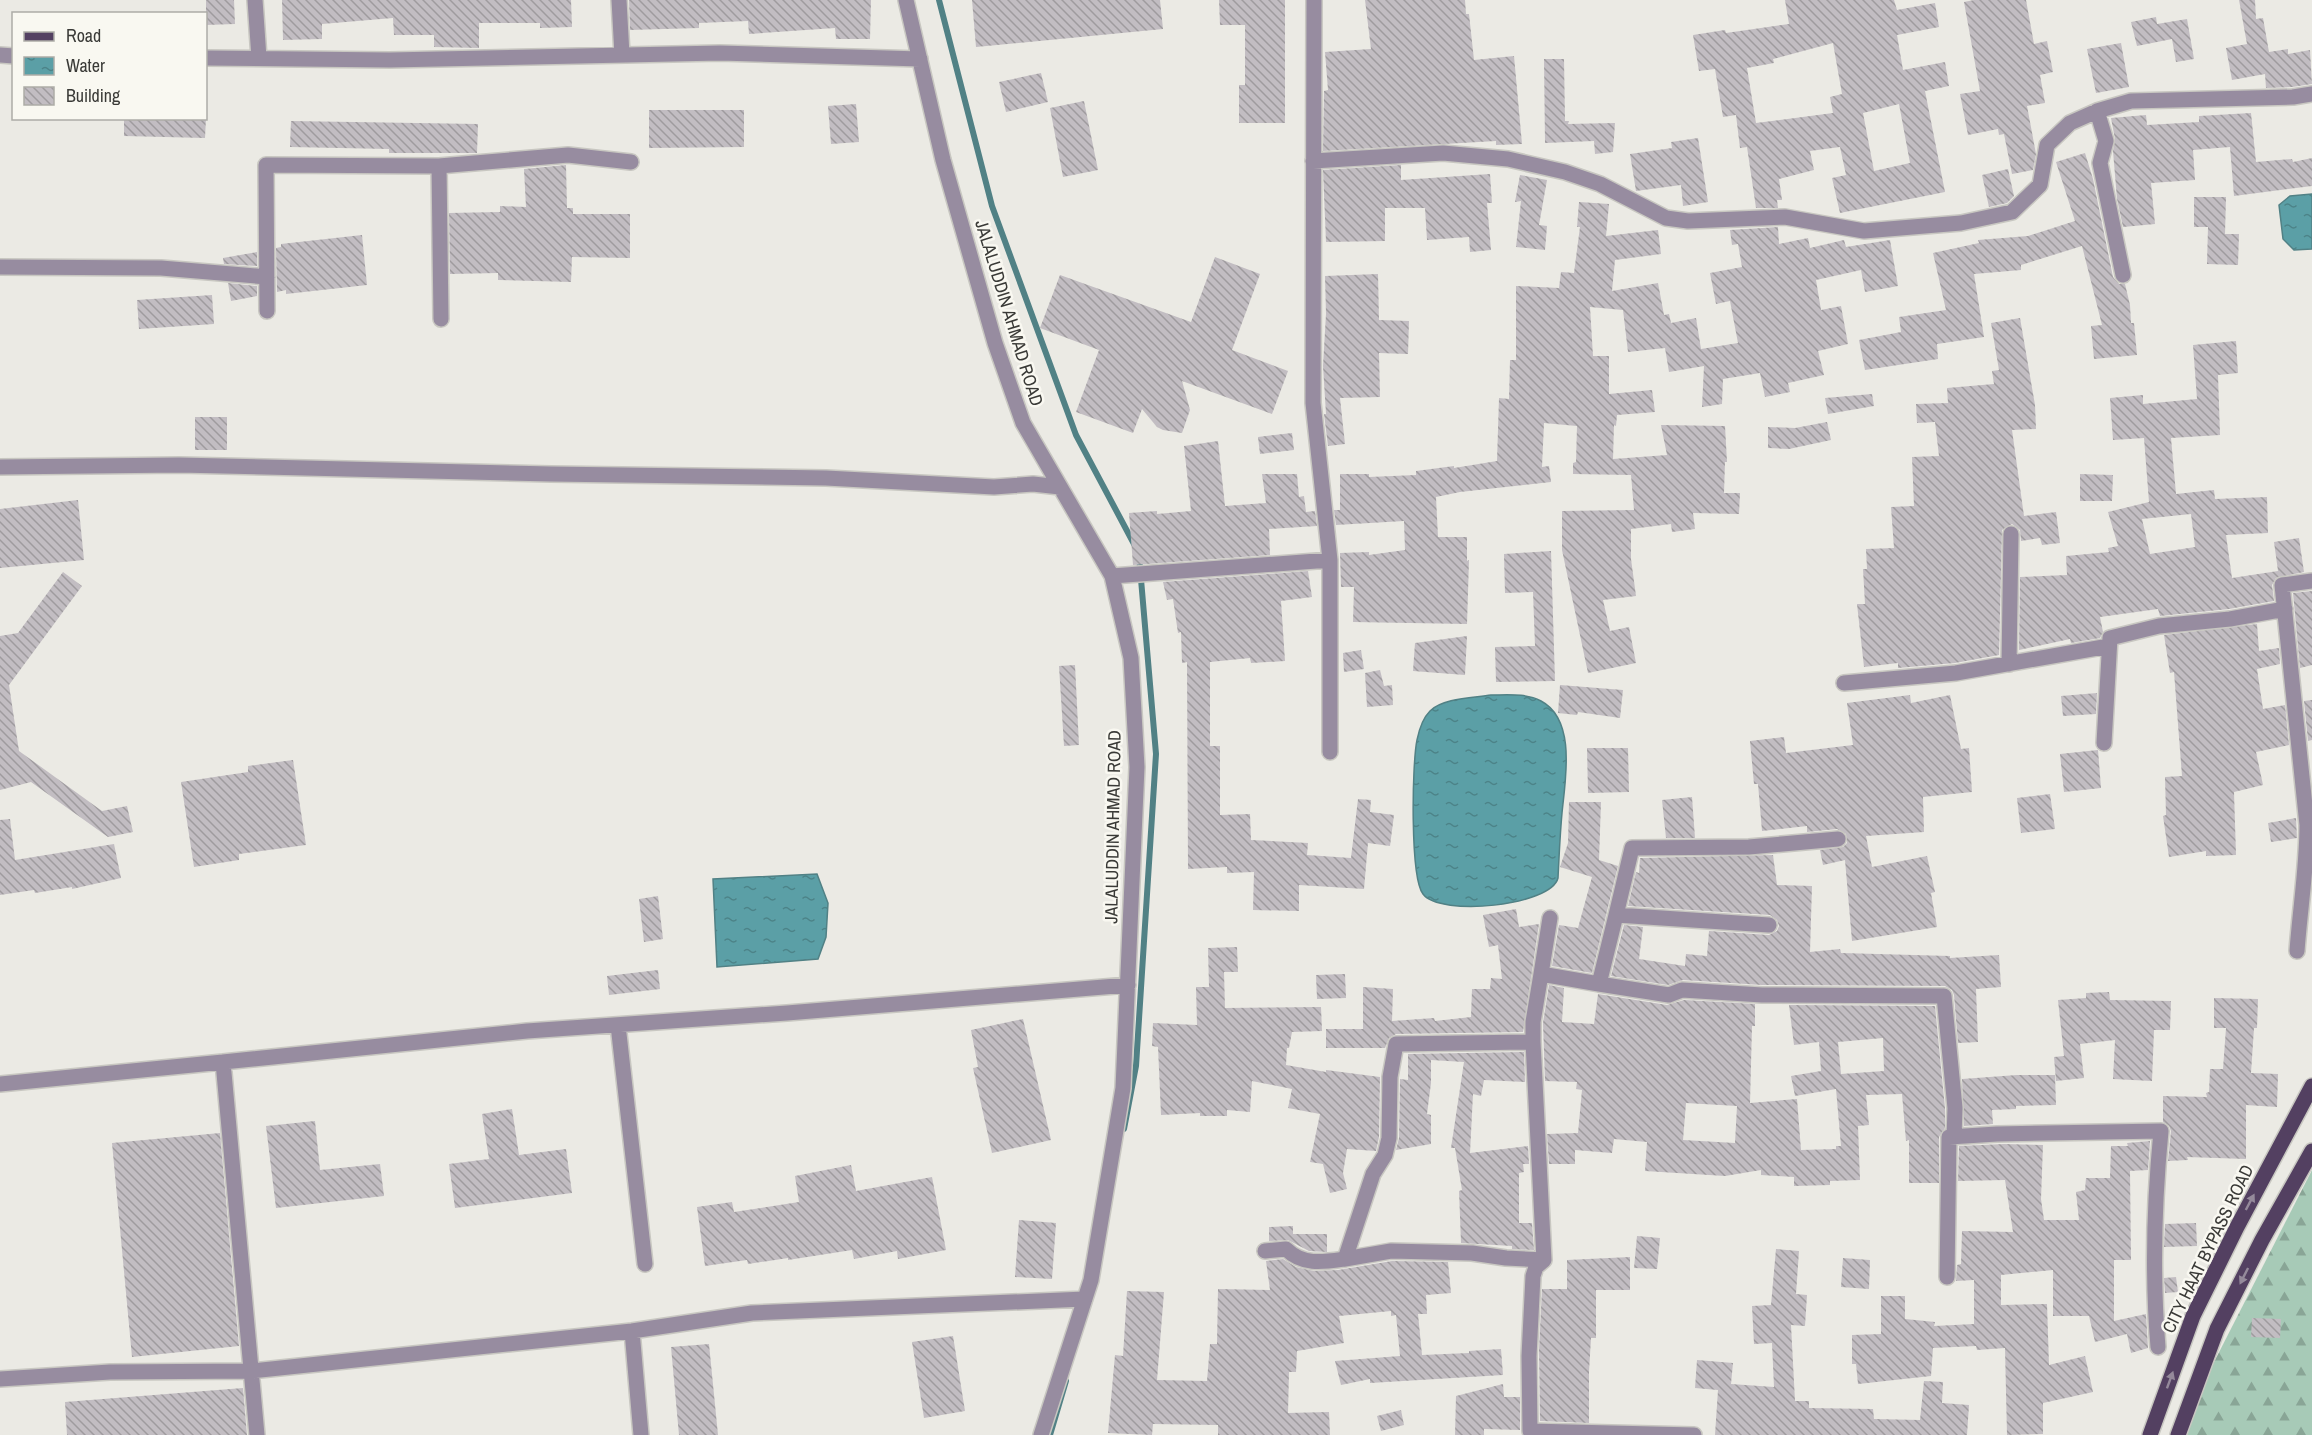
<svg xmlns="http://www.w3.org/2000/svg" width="2312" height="1435" font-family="'Archivo Narrow',sans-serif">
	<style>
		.forest { fill: url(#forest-firs) }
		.water { fill: url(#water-ripples); stroke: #518185; stroke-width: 1.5 }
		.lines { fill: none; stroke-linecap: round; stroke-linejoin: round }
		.stream { stroke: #518185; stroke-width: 6 }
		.building { fill: url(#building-back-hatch); fill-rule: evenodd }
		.minor-casing { stroke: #c8c7c1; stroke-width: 18 }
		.major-casing { stroke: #c8c7c1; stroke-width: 18 }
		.minor { stroke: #978ca0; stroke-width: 15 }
		.major { stroke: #534061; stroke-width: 15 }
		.oneway { fill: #958a9b }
		.labels { text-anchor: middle; stroke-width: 5; stroke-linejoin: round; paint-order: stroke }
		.street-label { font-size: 18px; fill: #3a3a37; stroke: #f9f8f1 }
	</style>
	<defs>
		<pattern id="forest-firs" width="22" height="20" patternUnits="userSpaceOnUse" patternTransform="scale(1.5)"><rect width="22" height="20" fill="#a7cab7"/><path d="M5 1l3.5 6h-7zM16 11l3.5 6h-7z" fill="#89a596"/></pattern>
		<pattern id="water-ripples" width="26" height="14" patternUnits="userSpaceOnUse" patternTransform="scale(1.5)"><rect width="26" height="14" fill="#5b9fa6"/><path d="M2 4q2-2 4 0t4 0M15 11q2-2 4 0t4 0" fill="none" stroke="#4c8388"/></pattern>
		<pattern id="building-back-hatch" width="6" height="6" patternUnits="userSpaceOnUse" patternTransform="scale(1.5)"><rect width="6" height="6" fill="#c2bdc2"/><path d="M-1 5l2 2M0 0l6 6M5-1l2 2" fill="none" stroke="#9f9b9e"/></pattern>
	</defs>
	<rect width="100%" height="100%" fill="#ebeae4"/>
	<path class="forest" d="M2312 1170V1435H2183L2187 1415Z"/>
	<path class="water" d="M2312 194V249L2294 250 2283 239 2279 205 2290 196Z
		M1491 695C1508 695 1526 693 1541 701 1577 720 1565 781 1562 813 1560 835 1559 857 1558 878 1551 906 1440 917 1423 894 1410 877 1412 764 1417 740 1419 730 1423 718 1430 711 1443 698 1473 698 1491 695Z
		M817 874 828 903 826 937 818 959 717 967 713 879Z"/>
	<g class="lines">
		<path class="stream" d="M939 0 992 206 1076 435 1134 544
			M1124 1129 1136 1066 1156 754 1139 556
			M1050 1435 1066 1381"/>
	</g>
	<path class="building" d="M206 0H234L235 24 206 25Z
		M282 0H571L572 27 540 28V23H479V48L434 47V35H394L393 18 322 24V39L283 40Z
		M629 0H871L870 39H836L835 28 749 34 748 21 699 23V28L630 30Z
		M972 0H1160L1163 29 976 47Z
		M1219 0H1285V123H1239V85H1245V25H1220Z
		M1365 0H1465L1466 14H1469L1474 60 1514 56 1522 144 1496 145V141L1323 151 1324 91 1328 90 1325 52 1371 49Z
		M1785 0H1894L1897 10 1935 3 1939 27 1897 35 1903 70 1945 62 1949 86 1925 91 1945 192 1840 213 1832 178 1846 175 1840 147 1810 151 1814 170 1779 179 1782 200H1777L1778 208H1756L1747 147 1740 148 1736 115 1723 117 1715 69 1699 71 1693 35 1725 30 1726 33 1789 24ZM1833 43 1842 94 1830 97 1833 113 1756 123 1747 68 1774 63 1773 59ZM1899 104 1910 163 1874 171 1863 113Z
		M1974 0H2026L2034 44 2047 41 2053 72 2040 75 2045 103 2027 106 2036 154 2033 170 2012 174 2004 134 1999 135 1998 129 1968 135 1960 94 1980 91 1964 2Z
		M2239 0H2255L2256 19 2263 18 2269 52 2288 49V54L2310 50 2312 84 2292 87 2266 88 2265 74 2232 80 2226 48 2247 44Z
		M2156 17 2157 24 2187 19 2194 59 2176 62 2172 39 2137 46 2131 22Z
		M2121 43 2129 87 2096 93 2087 49Z
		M1544 59H1564L1565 121H1569L1568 124 1615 123 1613 152 1595 154 1594 141 1545 143Z
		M1041 73 1048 102 1006 112 999 82Z
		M1084 101 1098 170 1063 177 1050 108Z
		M856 104 859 142 831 144 828 106Z
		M649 110H744V147L649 148Z
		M2251 113 2256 162 2292 159 2293 162 2312 158V186L2234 196 2230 147 2193 150 2195 180 2151 183 2155 224 2123 227 2117 199 2113 151 2115 139 2111 118 2146 115 2147 125 2199 122V116Z
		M124 118H206L205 138 124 136Z
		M291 121 478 124 477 153H389V149L290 147Z
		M1698 138 1708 202 1683 206 1681 185 1636 191 1630 154 1672 148 1671 142Z
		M2085 153 2093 179 2113 277 2119 284H2125L2130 305 2131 323H2134L2137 355 2094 359 2091 326 2102 325 2082 246 2021 265V270L1974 274 1984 337 1937 344 1938 359 1865 370 1859 340 1901 332 1899 317 1946 310 1933 253 1979 243 1978 240 2028 236 2075 221 2056 162Z
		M566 165 567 208H573V214H630V258L572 257 571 282 498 280V273L450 274 449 213 500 212V206L526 207 524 169Z
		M1401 165V180L1490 174 1492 203H1487L1491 250 1470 252 1469 237 1427 240 1425 208H1385V241L1326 242 1323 170Z
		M2008 169 2014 196 2007 203 1989 207 1982 175Z
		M1520 175 1547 180 1539 225 1547 226 1545 250 1516 247 1521 201 1515 202Z
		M2194 197H2226L2225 234H2239L2238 265 2207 264 2208 227H2194Z
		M1579 202 1609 204 1606 236 1658 230 1661 254 1615 260 1612 291 1658 283 1664 315 1669 314 1671 323 1696 318 1701 349 1738 343 1730 301 1716 304 1710 273 1742 267 1738 244 1732 245 1730 230 1778 227 1779 244 1808 238 1810 248 1844 240 1846 247 1890 240 1898 286 1865 292 1861 270 1816 280 1821 310 1841 306 1848 344 1818 351 1824 375 1788 383 1790 392 1765 397 1760 373 1723 379 1722 404 1702 407 1704 366 1669 372 1665 348 1628 352 1623 310 1590 307 1593 356H1609V394L1652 390 1655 412 1617 415 1616 426 1614 425 1613 459 1667 455 1661 425 1725 426 1727 462H1725L1724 493H1740L1739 514 1693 513 1695 529 1672 532 1671 524 1631 529V559L1636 596 1603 600 1610 631 1629 627 1636 663 1588 673 1562 550V511L1634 510 1631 475 1573 474V463L1576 462 1577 426 1544 423 1542 467 1549 466 1551 482 1460 492 1436 497 1438 537H1467V561L1469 560 1467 624 1353 622 1354 587H1341L1340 553 1369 552V555L1405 550 1404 521 1336 525 1334 510H1340V474H1369V477L1416 475V471L1454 466V468L1497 461 1499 398 1509 399 1510 360H1516V286L1559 288 1561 272 1574 273 1580 227H1577Z
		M362 235 367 285 286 294V290L277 292 276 248 281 247V244Z
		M257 252V266L224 264 223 258Z
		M1215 257 1260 274 1232 350 1288 371 1272 414 1182 381 1190 410 1182 433 1163 430 1157 427 1142 409 1133 433 1076 412 1099 350 1040 328 1060 275 1191 322Z
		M1378 274 1379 320 1409 321 1408 354 1379 353 1380 397 1340 398 1345 444 1328 446 1324 414H1326L1323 366 1326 314 1325 276Z
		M228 283 257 286V296L231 301Z
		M212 295 214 324 139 329 137 300Z
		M2020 318 2035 405 2036 429 2012 430 2024 516 2056 512 2060 543 2042 545 2040 538 2021 541 2020 530 2012 524 2002 530 1999 655 1955 663 1898 668V663L1864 667 1857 604H1865L1863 569H1867L1866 549 1894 548 1891 507 1914 506 1912 457 1939 456 1935 422 1917 423 1916 404 1948 403 1947 388 1994 384 1992 371 1999 370 1991 323Z
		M2236 341 2238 373 2218 375 2220 435 2171 438 2176 494 2214 490 2215 499 2267 497 2268 533 2226 535 2232 578 2278 571 2274 542 2299 538 2304 572 2276 578 2272 585 2274 601 2229 609 2160 616 2158 609 2100 617 2103 632 2100 638 2071 643 2070 639 2019 650 2020 577 2067 575 2066 556 2109 552 2108 548 2118 546 2108 512 2149 502 2144 438 2113 440 2110 398 2143 395V404L2197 399 2193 345ZM2191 514 2195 547 2150 554 2142 519Z
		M1872 394 1874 406 1828 414 1825 398Z
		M195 417H227V450H195Z
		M1827 422 1831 440 1789 449 1768 448V427L1795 428Z
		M1292 433 1294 450 1260 454 1258 437Z
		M1218 441 1225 506 1266 503 1262 474H1297L1299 497 1304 496 1306 512 1315 511 1317 526 1269 529 1270 555 1133 565 1129 513 1157 511V514L1191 511 1184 446Z
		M2080 474 2113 475 2112 501H2080Z
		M78 500 84 560 0 568V509Z
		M1551 551 1555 681 1496 682 1495 647 1535 646 1533 592 1505 593 1504 554Z
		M1308 571 1312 597 1281 601 1285 661 1251 663 1250 658 1210 662V746H1220V815L1250 814 1251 840 1308 843 1307 855 1351 858 1358 799 1371 800 1370 812 1394 815 1390 846 1368 843 1364 889 1299 885V911L1253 910 1254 872 1227 873V867L1188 869 1187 662 1182 663 1181 632 1178 633 1173 599 1167 600 1163 582Z
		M63 572 82 586 9 685 19 751 102 811 127 806 133 832 108 837 31 782 0 790V636L18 633Z
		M2312 591V665L2300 668 2293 593Z
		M2257 624 2259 651 2279 648 2280 664 2257 669 2263 709 2285 705 2289 745 2256 752 2263 785 2234 792 2236 855 2206 856V851L2169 857 2163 816 2166 815 2165 777 2182 776 2174 672 2170 673 2164 635Z
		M1467 636 1465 675 1413 671 1415 643Z
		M1361 650 1364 669 1344 672 1343 653Z
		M1075 665 1079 745 1064 746 1059 666Z
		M1380 670 1384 686 1392 685 1393 705 1367 707 1365 673Z
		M1560 685 1623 690 1620 718 1578 712 1577 715 1558 713Z
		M2097 693 2096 714 2063 716 2061 696Z
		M1910 695 1911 703 1950 695 1961 749 1969 748 1972 792 1923 797 1924 832 1866 836 1872 867 1927 856 1935 892 1931 893 1937 927 1852 941 1845 860 1823 865 1820 850 1843 847 1847 843 1846 834 1837 829 1807 832V826L1762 831 1758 784H1754L1750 741 1784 737 1786 753 1853 745 1847 703Z
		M2312 700V740L2308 741 2304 701Z
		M1587 748H1628L1629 792 1588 793Z
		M2098 750 2101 788 2064 792 2060 754Z
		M293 760 306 845 239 854V860L194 867 181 782 248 772V766Z
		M2050 794 2055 829 2021 833 2017 798Z
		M1692 797 1695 838H1666L1662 800Z
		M1569 802H1601L1599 860 1618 866 1592 973 1552 966 1559 925 1578 928 1592 877 1560 867 1568 843Z
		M2296 818 2297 838 2271 842 2268 823Z
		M10 819 15 860 114 844 121 878 72 889V887L35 893 34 890 0 895V820Z
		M1773 855 1777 885 1812 886 1810 952 1840 949 1841 953 1950 956V958L1999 955 2001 987 1976 989 1978 1042 1958 1043 1954 995 1952 990 1945 986 1762 985 1683 980 1668 985 1611 976 1624 925 1643 927 1639 959 1685 966 1686 954 1707 956 1709 931 1769 935 1777 931 1779 926 1777 920 1770 915 1628 906 1636 872 1639 873 1640 858Z
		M658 896 663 939 644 942 639 899Z
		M1516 909 1519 927 1539 924 1523 1032 1396 1034 1389 1038 1385 1048H1326V1029H1363V987L1393 989 1392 1021 1434 1018 1435 1021 1471 1017 1472 989H1490L1491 978 1502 979 1498 945 1489 947 1483 915Z
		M1237 947 1238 972H1224L1225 1008 1321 1007 1322 1031 1292 1032 1289 1048H1287L1286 1065 1326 1072V1070L1380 1077 1379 1137 1376 1151 1347 1149 1343 1173 1347 1189 1330 1193 1323 1164 1310 1162 1320 1114 1288 1108 1292 1089 1252 1081 1250 1112 1227 1110V1116H1200V1113L1161 1115 1158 1047 1152 1046 1153 1023 1197 1025 1196 987H1209L1208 948Z
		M658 970 660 989 609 995 607 976Z
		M1345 974 1346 998 1317 999 1316 975Z
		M1549 985 1564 988 1562 1022 1594 1024 1598 994 1667 1005 1684 1000 1755 1004V1026H1752L1750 1103 1797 1099 1801 1150 1836 1149V1146H1841L1836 1089 1795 1096 1791 1076 1821 1071 1819 1042 1794 1045 1789 1005 1935 1006 1945 1108V1128L1939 1137V1183H1909V1140L1906 1141 1902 1094 1866 1095 1869 1125 1858 1126 1860 1180 1830 1181V1185L1794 1186V1177L1761 1175V1170L1725 1176 1645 1171 1647 1142 1614 1139 1612 1153 1575 1150V1164H1549L1547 1134 1578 1133 1582 1090 1576 1089 1577 1082 1545 1081 1543 1023ZM1883 1038 1884 1071 1841 1074 1838 1042ZM1686 1103 1737 1106 1735 1143 1683 1140Z
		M2109 992 2110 1000 2171 1001 2170 1030H2154L2152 1081 2113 1079 2115 1040 2080 1044 2084 1078 2056 1081 2054 1057 2064 1056 2058 1000 2086 998V993Z
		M2214 998 2258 999 2257 1028H2254L2251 1073 2278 1074 2277 1107 2246 1105V1159L2187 1157 2188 1160 2168 1161 2171 1131 2169 1126 2163 1122V1096L2207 1097 2206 1093 2209 1092 2210 1069H2223L2226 1028H2214Z
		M1023 1019 1051 1140 992 1153 973 1068 978 1067 971 1030Z
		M1524 1052 1525 1082 1484 1080 1481 1096 1473 1094 1470 1153 1528 1146 1529 1164H1523L1524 1172 1519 1173V1223H1532L1534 1250 1512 1249V1246L1461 1243 1459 1191 1462 1190 1455 1148H1451L1464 1062 1431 1060V1083L1427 1114 1431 1115V1144L1396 1150 1399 1138 1400 1079 1408 1080V1054Z
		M2017 1075H2055L2056 1105 2016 1106V1109L1992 1110 1993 1124 1964 1126 1962 1079Z
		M512 1109 519 1155 566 1149 572 1193 455 1208 449 1164 489 1159 482 1114Z
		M315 1121 320 1170 380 1164 384 1196 276 1208 266 1126Z
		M220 1133 239 1346 132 1357 112 1143Z
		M2150 1141 2148 1170 2130 1171 2131 1260H2114V1321L2146 1314 2148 1348 2131 1353 2127 1334 2095 1342 2089 1316H2053V1270L2001 1275V1305L2047 1304 2049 1365 2085 1356 2093 1392 2043 1403V1434L2007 1435 2005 1348 1977 1350 1976 1346 1933 1348 1931 1376 1858 1384 1856 1364H1852V1335L1881 1334V1296H1905V1319L1935 1322 1934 1326 1974 1324V1280L1956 1281 1957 1265 1961 1264 1962 1231 2013 1232 2005 1180 1958 1181 1959 1146 2004 1144 2043 1145 2041 1199 2044 1220H2079L2076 1192 2085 1190 2086 1178H2110L2111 1146H2128L2127 1143Z
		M851 1165 856 1191 932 1177 946 1250 898 1259 897 1251 854 1259 852 1250 788 1260V1258L748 1264 747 1260 705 1266 697 1207 732 1202 734 1212 799 1202 795 1176Z
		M1019 1220 1056 1223 1052 1279 1015 1277Z
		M2196 1223 2197 1246 2164 1247 2165 1224Z
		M1293 1226V1234H1327V1252L1309 1251 1288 1240 1269 1241V1227Z
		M1637 1236 1660 1238 1657 1269 1634 1268Z
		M1776 1249 1799 1251 1796 1294 1807 1295 1805 1326 1791 1325 1795 1401H1809V1408L1873 1409 1874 1419 1920 1420 1924 1381 1943 1382 1942 1403 1969 1405 1967 1435H1715L1718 1390 1695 1388 1697 1360 1733 1363 1731 1384 1774 1387 1772 1343 1754 1344 1752 1306 1771 1305Z
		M1630 1257V1290H1596V1338H1591L1589 1372V1423L1540 1421 1539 1350 1542 1289H1567V1260Z
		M1843 1258 1870 1260 1869 1289 1841 1287Z
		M1283 1259 1296 1267 1314 1271 1338 1270 1392 1261 1448 1262 1451 1293 1426 1295 1427 1314H1418L1422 1355 1469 1353V1351L1501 1349 1503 1375 1370 1383V1379L1341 1385 1335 1361 1400 1356 1396 1315 1391 1316V1311L1339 1316 1344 1343 1297 1351 1296 1372H1289L1288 1413 1329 1412 1330 1435H1218V1425L1153 1424 1152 1435 1108 1433 1115 1355 1123 1356 1127 1291 1164 1292 1157 1380 1207 1381 1210 1344H1217L1218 1289 1270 1290 1266 1261Z
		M2176 1277 2178 1292 2165 1293 2164 1278Z
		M2252 1318 2281 1319 2280 1338 2251 1337Z
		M953 1336 965 1411 924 1418 912 1342Z
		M709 1344 718 1435H679L671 1347Z
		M1503 1384 1504 1397H1520V1430L1484 1429V1435H1455L1456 1396Z
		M243 1388 247 1435H67L65 1402Z
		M1401 1410 1404 1425 1381 1431 1377 1416Z"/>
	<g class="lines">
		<defs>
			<path id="minor" d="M255 0 259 58
				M619 0 622 55
				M906 0 943 160 995 343 1023 423 1112 576 1131 658 1137 767 1123 1088 1091 1280 1041 1435
				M1314 0 1313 403 1330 560V752
				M0 55 14 56
				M206 58 390 60 720 53 920 59
				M2097 111 2106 141 2100 163 2123 275
				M1313 161 1443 153 1508 159 1565 172 1600 184 1666 218 1688 221 1785 217 1864 231 1961 223 2012 212 2040 185 2047 145 2070 123 2097 111 2131 101 2293 97 2312 94
				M439 166 568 155 631 162
				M0 267 161 268 267 277
				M267 311 266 165 439 166 441 319
				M0 467 179 465 551 474 826 478 994 487 1033 484 1060 487
				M1112 576 1330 560
				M2009 664 2011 534
				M1844 683 1956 673 2109 646
				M2104 743 2110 638 2159 626 2230 619 2285 609
				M1616 915 1599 984 1669 995 1682 990 1762 995 1944 996 1955 1108 1954 1137
				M1769 925 1616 915 1632 848 1749 847 1838 839
				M2297 951C2300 909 2307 867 2307 825L2282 585 2312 581
				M1541 974 1550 918
				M1599 984 1541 974 1533 1022V1042L1544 1260 1536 1267 1533 1276 1529 1356 1530 1431 1694 1435
				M618 1025 645 1264
				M1533 1042 1396 1044 1390 1077 1389 1138 1385 1155 1373 1174 1345 1259 1391 1251 1472 1253 1506 1258 1544 1260
				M223 1062 527 1031 787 1013 1128 985
				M0 1084 223 1062 257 1435
				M1265 1251 1286 1249C1303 1266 1324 1262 1345 1259
				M1947 1277 1949 1137 1997 1134 2161 1131C2154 1203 2152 1274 2158 1347
				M632 1331 641 1435
				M0 1379 110 1372 251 1371 632 1331 752 1313 1085 1299"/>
			<path id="major" d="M2150 1435 2193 1316 2237 1227 2312 1086
				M2178 1435 2217 1329 2262 1240 2312 1151"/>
		</defs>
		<use href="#minor" class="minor-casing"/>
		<use href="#major" class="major-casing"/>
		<use href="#minor" class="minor"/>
		<use href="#major" class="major"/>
	</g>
	<defs><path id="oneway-solid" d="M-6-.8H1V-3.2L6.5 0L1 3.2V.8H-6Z" transform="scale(1.5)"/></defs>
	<g class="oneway">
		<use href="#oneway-solid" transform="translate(2250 1202) rotate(-62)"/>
		<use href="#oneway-solid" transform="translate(2244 1276) rotate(117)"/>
		<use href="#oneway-solid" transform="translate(2170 1380) rotate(-70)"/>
	</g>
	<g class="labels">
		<g class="street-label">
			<text transform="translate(1009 313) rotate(73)" y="6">JALALUDDIN AHMAD ROAD</text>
			<text transform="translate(1113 827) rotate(-89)" y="6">JALALUDDIN AHMAD ROAD</text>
			<text transform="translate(2208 1249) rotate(-64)" y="6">CITY HAAT BYPASS ROAD</text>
		</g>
	</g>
	<rect x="12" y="12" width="195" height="108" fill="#f9f8f1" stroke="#adaca7" stroke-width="1.5"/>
	<rect x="24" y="32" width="30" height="9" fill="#534061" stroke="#adaca7" stroke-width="1.5"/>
	<text x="66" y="42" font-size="18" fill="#3a3a37">Road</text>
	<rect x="24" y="57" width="30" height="18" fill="url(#water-ripples)" stroke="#adaca7" stroke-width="1.5"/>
	<text x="66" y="72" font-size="18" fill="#3a3a37">Water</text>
	<rect x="24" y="87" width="30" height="18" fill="url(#building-back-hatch)" stroke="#adaca7" stroke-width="1.5"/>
	<text x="66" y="102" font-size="18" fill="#3a3a37">Building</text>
</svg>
